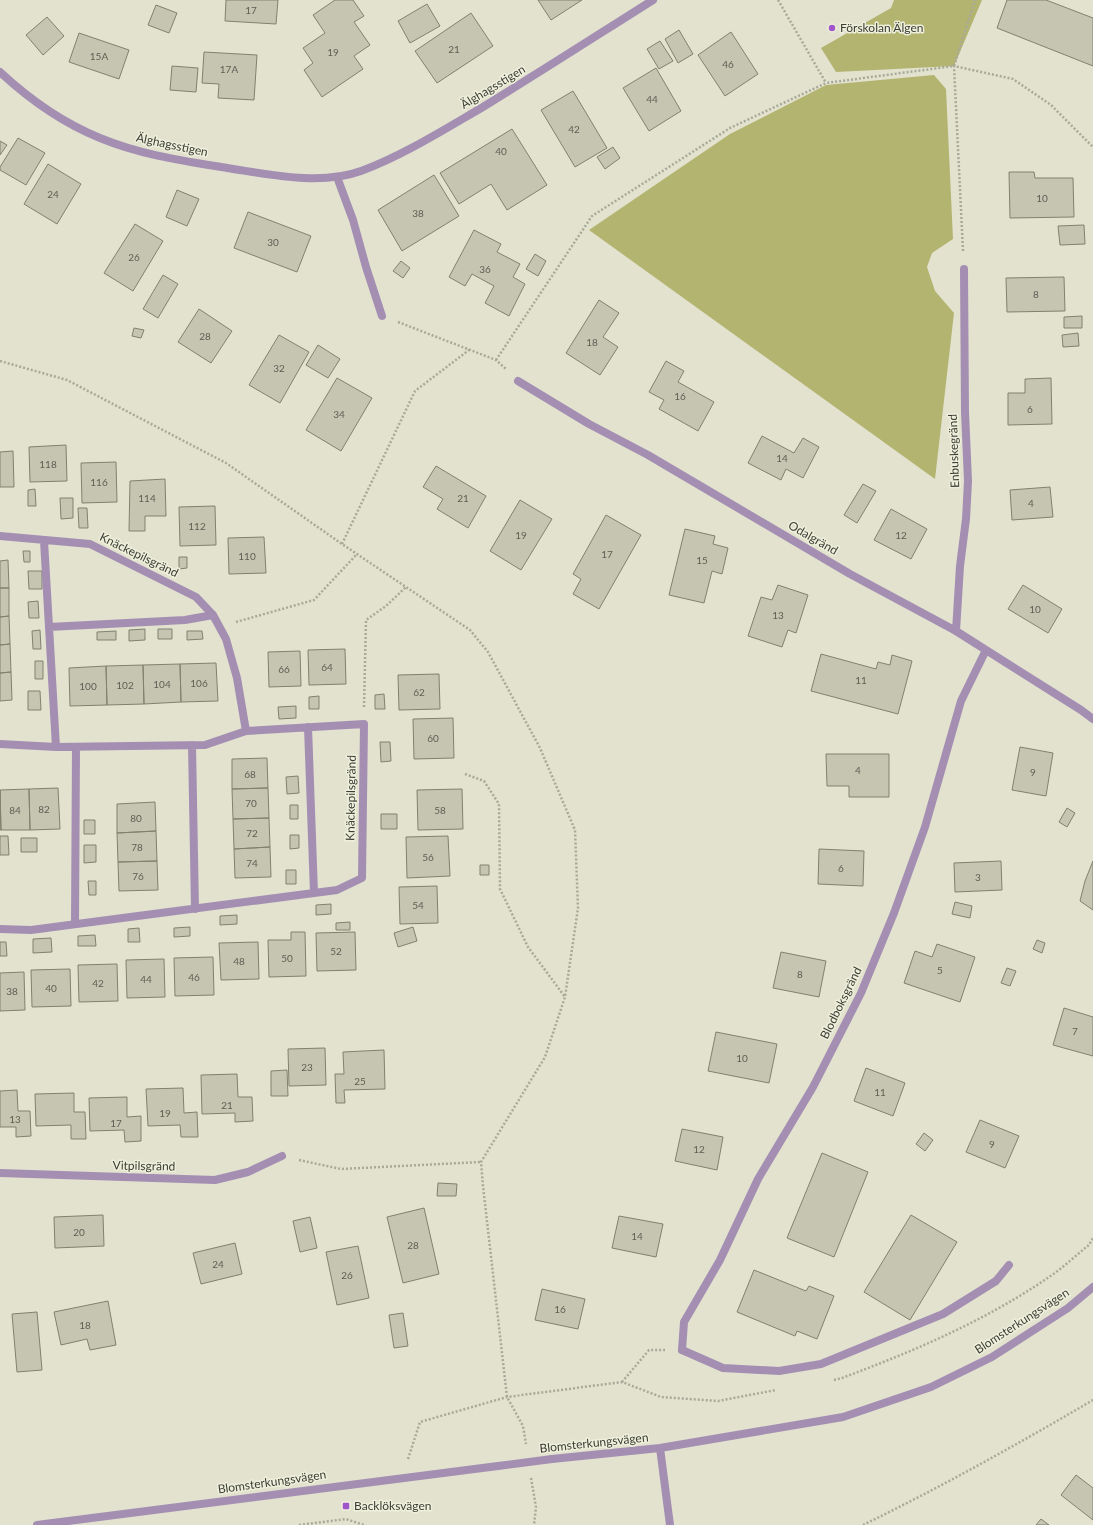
<svg xmlns="http://www.w3.org/2000/svg" width="1093" height="1525" font-family="Lato,sans-serif">
	<style>
		.green { fill: #b4b471 }
		.building { fill: #c5c5b2; stroke: #818170 }
		.lines { fill: none; stroke-linecap: round; stroke-linejoin: round }
		.path { stroke: #a9a99a; stroke-width: 2.5; stroke-dasharray: 2 2; stroke-linecap: butt }
		.lane { stroke: #a48fb3; stroke-width: 8 }
		.street { stroke: #a48fb3; stroke-width: 8 }
		.street-bridge { stroke: #a48fb3; stroke-width: 8 }
		.poi-dot { fill: #9f56ca; stroke: #eff0dc; stroke-width: 1.5 }
		.labels { text-anchor: middle; stroke-width: 3; stroke-linejoin: round; paint-order: stroke }
		.number-label { font-size: 10px; fill: #5e5f54 }
		.poi-label { font-size: 12px; fill: #3c3d35; stroke: #eff0dc; text-anchor: start }
		.street-label { font-size: 12px; fill: #3c3d35; stroke: #eff0dc }
	</style>
	<rect width="100%" height="100%" fill="#e2e2cf"/>
	<path class="green" d="M894 0H982L954 66 836 72 821 48 891 8Z
		M934 75 946 89 953 239 932 253 927 267 935 291 954 313 935 479 589 230 730 134 826 85Z"/>
	<path class="building" d="M226 0H278L276 24 225 21Z
		M335 0H353L364 16 354 22 370 45 354 56 363 69 322 97 304 70 313 63 303 48 325 33 313 15Z
		M538 0H582L551 20Z
		M1007 0H1046L1093 18V66L997 28Z
		M427 4 440 26 410 43 398 21Z
		M156 5 177 13 169 33 148 25Z
		M471 13 493 46 437 83 415 51Z
		M47 17 64 36 43 55 26 35Z
		M679 30 693 54 678 63 665 39Z
		M731 32 758 74 725 96 698 55Z
		M79 33 129 50 119 79 69 62Z
		M660 41 673 61 659 69 647 49Z
		M204 52 257 55 254 100 218 98 219 84 202 83Z
		M172 66 198 68 196 92 170 90Z
		M656 68 681 111 649 131 623 88Z
		M573 91 607 148 575 167 541 110Z
		M512 129 547 185 507 210 491 184 459 204 440 173Z
		M18 138 45 153 26 185 0 170V167Z
		M0 141 7 145 0 155Z
		M613 147 620 158 605 169 597 157Z
		M48 164 81 184 57 224 24 204Z
		M1009 172H1034L1035 178H1073L1074 217 1010 218Z
		M434 175 459 216 402 251 378 210Z
		M177 190 199 199 187 226 166 217Z
		M248 212 311 236 297 272 234 248Z
		M135 224 163 241 133 291 104 273Z
		M1084 225 1085 244 1060 245 1058 226Z
		M474 230 501 244 497 252 520 264 513 277 525 284 509 316 485 303 494 286 472 274 465 286 449 277Z
		M535 254 546 261 538 276 526 269Z
		M401 261 410 268 403 278 393 271Z
		M163 275 178 284 158 318 143 309Z
		M1064 277 1065 311 1007 312 1006 278Z
		M599 300 619 313 603 337 618 347 600 375 566 353Z
		M199 309 232 331 211 363 178 342Z
		M1082 316V328H1064V317Z
		M134 328 144 330 141 338 132 336Z
		M1078 333 1079 346 1063 347 1062 335Z
		M279 335 309 352 280 403 249 385Z
		M318 345 340 359 328 378 306 365Z
		M666 361 684 371 678 382 714 402 698 431 659 409 664 400 649 392Z
		M337 378 372 398 341 451 306 430Z
		M1051 378 1052 424 1008 425V393H1025V379Z
		M762 436 794 453 803 438 819 447 803 478 786 469 781 480 748 463Z
		M66 445 67 481 30 482 29 447Z
		M13 451 14 487H0V452Z
		M116 462 117 502 82 503 81 463Z
		M436 466 486 496 468 528 437 509 443 499 423 487Z
		M165 479 166 516H145V531H129L130 481Z
		M863 484 876 491 857 523 844 515Z
		M1050 487 1053 517 1012 520 1010 490Z
		M35 489 36 506H28V490Z
		M60 498H73V518L61 519Z
		M520 500 552 519 521 570 490 551Z
		M215 506 216 545 180 546 179 507Z
		M78 508H87L88 528H79Z
		M891 509 927 529 911 559 874 540Z
		M606 515 641 535 599 609 573 594 581 579 573 574Z
		M685 529 715 536 713 544 728 548 722 574 712 571 704 603 669 595Z
		M264 537 266 573 229 574 228 538Z
		M23 551H30V562H24Z
		M179 557H187V568L179 569Z
		M8 560 9 588H0V561Z
		M28 571H42V589H29Z
		M778 585 808 595 796 633 788 630 782 647 748 636 761 597 772 600Z
		M1023 585 1062 609 1048 633 1008 609Z
		M0 588H9V616L0 617Z
		M38 601 39 618H29L28 602Z
		M9 616 10 644 0 645V617Z
		M145 629V640L129 641V630Z
		M158 629H172V639H158Z
		M40 630 41 649H33L32 631Z
		M116 631V640H97V632Z
		M187 631H202L203 639 187 640Z
		M10 644 11 672 0 673V645Z
		M345 649 346 684 309 685 308 650Z
		M300 651 301 686 269 687 268 652Z
		M821 654 876 669 878 662 890 665 892 655 912 661 898 714 811 691Z
		M35 661H43V679H35Z
		M216 663 218 701 181 702 180 664Z
		M180 664 181 702 144 704 143 665Z
		M143 665 144 704 107 705 106 666Z
		M106 666 107 705 70 706 69 668Z
		M11 672 12 700 0 701V673Z
		M439 674 440 709 399 710 398 675Z
		M28 691H40L41 710H28Z
		M384 694 385 709H375V695Z
		M319 696V709H309V697Z
		M296 706V718L279 719 278 707Z
		M453 718 454 758 414 759 413 719Z
		M380 742H390L391 761 381 762Z
		M1020 747 1053 753 1046 796 1012 790Z
		M826 754H889V797H849V786H827Z
		M267 758 268 788 232 789V759Z
		M298 776 299 793 287 794 286 777Z
		M58 788 60 829 30 830 29 789Z
		M268 788 269 818 233 819 232 789Z
		M29 789 30 830H1L0 790Z
		M462 789 463 829 418 830 417 790Z
		M0 790 1 830H0Z
		M155 802 156 831 117 833V804Z
		M290 805H298V819H290Z
		M1067 808 1075 813 1067 827 1059 822Z
		M381 814H397V829H381Z
		M269 818 270 847 234 849 233 819Z
		M84 820H95V834H84Z
		M156 831 157 861 118 862 117 833Z
		M290 835H299V848L290 849Z
		M0 836H8L9 855H0Z
		M448 836 450 876 407 878 406 837Z
		M21 838H37V852H21Z
		M84 845H96V862L84 863Z
		M270 847 271 877 235 878 234 849Z
		M819 849 864 851 863 886 818 884Z
		M157 861 158 890 119 891 118 862Z
		M1001 861 1002 890 955 892 954 863Z
		M1093 861V910L1080 901 1085 881Z
		M480 865H489V875H480Z
		M286 870H296V884H286Z
		M88 881H96V895H89Z
		M437 886 438 923 400 924 399 887Z
		M955 902 972 906 970 918 952 914Z
		M331 904V914L316 915V905Z
		M237 915V924L220 925V916Z
		M350 922V930H336V923Z
		M190 927V936L174 937V928Z
		M413 927 417 941 398 947 394 933Z
		M139 928 140 942H128V929Z
		M291 932H305L306 976 269 977 268 940H291Z
		M355 932 356 970 317 971 316 933Z
		M95 935 96 946H78V936Z
		M51 938 52 952 33 953V939Z
		M1037 940 1045 943 1042 953 1033 949Z
		M0 942H6L7 956H0Z
		M258 942 259 979 221 980 219 943Z
		M937 944 975 957 960 1002 904 983 915 951 932 957Z
		M781 952 826 961 819 997 773 988Z
		M213 957 214 995 175 996 174 958Z
		M164 959 165 997 127 998 126 960Z
		M117 964 118 1001 79 1002 78 965Z
		M1007 968 1016 971 1010 986 1001 983Z
		M70 969 71 1006 32 1007 31 970Z
		M24 972 25 1010 0 1011V973Z
		M1064 1008 1093 1017V1056L1053 1045Z
		M716 1032 777 1044 769 1083 708 1071Z
		M325 1048 326 1085 289 1086 288 1049Z
		M384 1050 385 1089 344 1090 345 1103H336L335 1074H344L343 1052Z
		M866 1068 905 1083 893 1116 854 1101Z
		M287 1070 288 1096H271V1071Z
		M237 1074 238 1097H252L253 1121 235 1122V1113L202 1114 201 1075Z
		M183 1088 184 1113 197 1112 198 1137H181L180 1125 148 1126 146 1089Z
		M17 1090 18 1111H30L31 1136 16 1137V1127H0V1091Z
		M74 1093V1112H85L86 1139H71V1125L36 1126 35 1094Z
		M127 1097V1117L141 1116V1141L125 1142 124 1130 90 1131 89 1098Z
		M980 1120 1019 1136 1005 1168 966 1152Z
		M682 1129 723 1137 717 1170 675 1161Z
		M924 1133 933 1140 925 1151 916 1144Z
		M822 1153 868 1172 834 1257 787 1238Z
		M438 1183 457 1184 456 1196H437Z
		M424 1208 439 1274 403 1283 387 1217Z
		M103 1215 104 1246 55 1248 54 1217Z
		M911 1215 957 1242 910 1320 864 1292Z
		M619 1216 663 1224 656 1257 612 1248Z
		M310 1217 317 1248 300 1252 293 1221Z
		M235 1243 242 1274 201 1284 193 1253Z
		M358 1246 369 1298 337 1305 326 1252Z
		M754 1270 806 1291 809 1286 834 1296 817 1339 797 1331 795 1336 737 1312Z
		M542 1289 585 1299 578 1329 535 1320Z
		M108 1301 116 1345 90 1350 87 1339 61 1345 54 1312Z
		M37 1312 42 1370 17 1372 12 1314Z
		M403 1313 408 1346 394 1348 389 1315Z
		M1076 1475 1093 1488V1520L1061 1495Z
		M1041 1519 1049 1525H1036Z"/>
	<g class="lines">
		<path class="path" d="M778 0 826 83
			M963 251 954 66 1013 79 1051 105 1093 147
			M398 322 496 360 506 369
			M496 360 592 216 730 128 826 83 954 66 975 0
			M0 361 67 380 226 463 342 544 470 630 488 652 540 748 575 830 578 908 565 997 545 1057 481 1162 483 1186 507 1397 523 1426 526 1444
			M342 544 415 391 469 350
			M236 622 314 600 357 554
			M364 707 366 620 386 606 406 587
			M465 774 484 781 499 804 500 889 528 947 565 997
			M299 1160 341 1169 481 1162
			M834 1380 842 1378C914 1351 985 1321 1049 1277 1063 1268 1076 1255 1089 1245L1093 1238
			M622 1382 649 1350H665
			M408 1459 420 1422 507 1397 622 1382 661 1397 718 1401 776 1390
			M531 1478 536 1507 534 1525
			M299 1525 346 1519 364 1525
			M863 1525C941 1487 1018 1444 1093 1400"/>
		<path class="lane" d="M0 536 90 544 196 597 213 615 226 639 237 678 246 731
			M44 541 56 747
			M49 627 185 620 213 615
			M308 727 314 893
			M0 744 56 747 205 745 246 731 364 724 362 878 337 890 314 893 31 930 0 929
			M192 745 195 909
			M75 924 76 747
			M682 1350 723 1368 779 1371 821 1364 943 1314 996 1281 1009 1265"/>
		<path class="street" d="M0 72C29 99 63 123 100 138 141 155 184 161 227 168 268 174 320 186 361 171 402 156 445 129 483 107 540 72 596 36 653 0
			M337 177 353 220 366 267 382 316
			M518 381 589 424 648 455 850 574 956 631 1081 710 1093 719
			M956 631 960 566 966 519 968 481 965 412 964 269
			M0 1173 215 1180 248 1172 282 1156
			M682 1350 684 1322 720 1260 758 1179 813 1087 861 993 894 913 925 827 961 701 986 650
			M660 1448 670 1525
			M552 1459 660 1448 843 1417 931 1387 992 1357 1068 1308 1093 1287
			M37 1525 498 1466"/>
		<path class="street-bridge" d="M498 1466 552 1459"/>
	</g>
	<g class="poi-dot">
		<circle cx="832" cy="28" r="4"/>
		<rect x="342" y="1502" width="8" height="8" rx="2"/>
	</g>
	<g class="labels">
		<g class="number-label">
			<text x="251" y="14">17</text>
			<text x="454" y="53">21</text>
			<text x="333" y="56">19</text>
			<text x="99" y="60">15A</text>
			<text x="728" y="68">46</text>
			<text x="229" y="73">17A</text>
			<text x="652" y="103">44</text>
			<text x="574" y="133">42</text>
			<text x="501" y="155">40</text>
			<text x="53" y="198">24</text>
			<text x="1042" y="202">10</text>
			<text x="418" y="217">38</text>
			<text x="273" y="246">30</text>
			<text x="134" y="261">26</text>
			<text x="485" y="273">36</text>
			<text x="1036" y="298">8</text>
			<text x="205" y="340">28</text>
			<text x="592" y="346">18</text>
			<text x="279" y="372">32</text>
			<text x="680" y="400">16</text>
			<text x="1030" y="413">6</text>
			<text x="339" y="418">34</text>
			<text x="782" y="462">14</text>
			<text x="48" y="468">118</text>
			<text x="99" y="486">116</text>
			<text x="147" y="502">114</text>
			<text x="463" y="502">21</text>
			<text x="1031" y="507">4</text>
			<text x="197" y="530">112</text>
			<text x="521" y="539">19</text>
			<text x="901" y="539">12</text>
			<text x="607" y="558">17</text>
			<text x="247" y="560">110</text>
			<text x="702" y="564">15</text>
			<text x="1035" y="613">10</text>
			<text x="778" y="619">13</text>
			<text x="327" y="671">64</text>
			<text x="284" y="673">66</text>
			<text x="861" y="684">11</text>
			<text x="199" y="687">106</text>
			<text x="162" y="688">104</text>
			<text x="125" y="689">102</text>
			<text x="88" y="690">100</text>
			<text x="419" y="696">62</text>
			<text x="433" y="742">60</text>
			<text x="858" y="774">4</text>
			<text x="1033" y="776">9</text>
			<text x="250" y="778">68</text>
			<text x="251" y="807">70</text>
			<text x="44" y="813">82</text>
			<text x="15" y="814">84</text>
			<text x="440" y="814">58</text>
			<text x="136" y="822">80</text>
			<text x="252" y="837">72</text>
			<text x="137" y="851">78</text>
			<text x="428" y="861">56</text>
			<text x="252" y="867">74</text>
			<text x="841" y="872">6</text>
			<text x="138" y="880">76</text>
			<text x="978" y="881">3</text>
			<text x="418" y="909">54</text>
			<text x="336" y="955">52</text>
			<text x="287" y="962">50</text>
			<text x="239" y="965">48</text>
			<text x="940" y="974">5</text>
			<text x="800" y="978">8</text>
			<text x="194" y="981">46</text>
			<text x="146" y="983">44</text>
			<text x="98" y="987">42</text>
			<text x="51" y="992">40</text>
			<text x="12" y="995">38</text>
			<text x="1075" y="1035">7</text>
			<text x="742" y="1062">10</text>
			<text x="307" y="1071">23</text>
			<text x="360" y="1085">25</text>
			<text x="880" y="1096">11</text>
			<text x="227" y="1109">21</text>
			<text x="165" y="1117">19</text>
			<text x="15" y="1123">13</text>
			<text x="116" y="1127">17</text>
			<text x="992" y="1148">9</text>
			<text x="699" y="1153">12</text>
			<text x="79" y="1236">20</text>
			<text x="637" y="1240">14</text>
			<text x="413" y="1249">28</text>
			<text x="218" y="1268">24</text>
			<text x="347" y="1279">26</text>
			<text x="560" y="1313">16</text>
			<text x="85" y="1329">18</text>
		</g>
		<g class="poi-label">
			<text x="840" y="32">Förskolan Älgen</text>
			<text x="354" y="1510">Backlöksvägen</text>
		</g>
		<g class="street-label">
			<text transform="translate(493 87) rotate(-31)" y="4">Älghagsstigen</text>
			<text transform="translate(172 145) rotate(12)" y="4">Älghagsstigen</text>
			<text transform="translate(954 451) rotate(-92)" y="4">Enbuskegränd</text>
			<text transform="translate(813 538) rotate(30)" y="4">Odalgränd</text>
			<text transform="translate(139 555) rotate(26)" y="4">Knäckepilsgränd</text>
			<text transform="translate(351 798) rotate(-89)" y="4">Knäckepilsgränd</text>
			<text transform="translate(841 1003) rotate(-64)" y="4">Blodboksgränd</text>
			<text transform="translate(144 1166) rotate(1)" y="4">Vitpilsgränd</text>
			<text transform="translate(1022 1321) rotate(-33)" y="4">Blomsterkungsvägen</text>
			<text transform="translate(594 1443) rotate(-6)" y="4">Blomsterkungsvägen</text>
			<text transform="translate(272 1482) rotate(-8)" y="4">Blomsterkungsvägen</text>
		</g>
	</g>
</svg>
